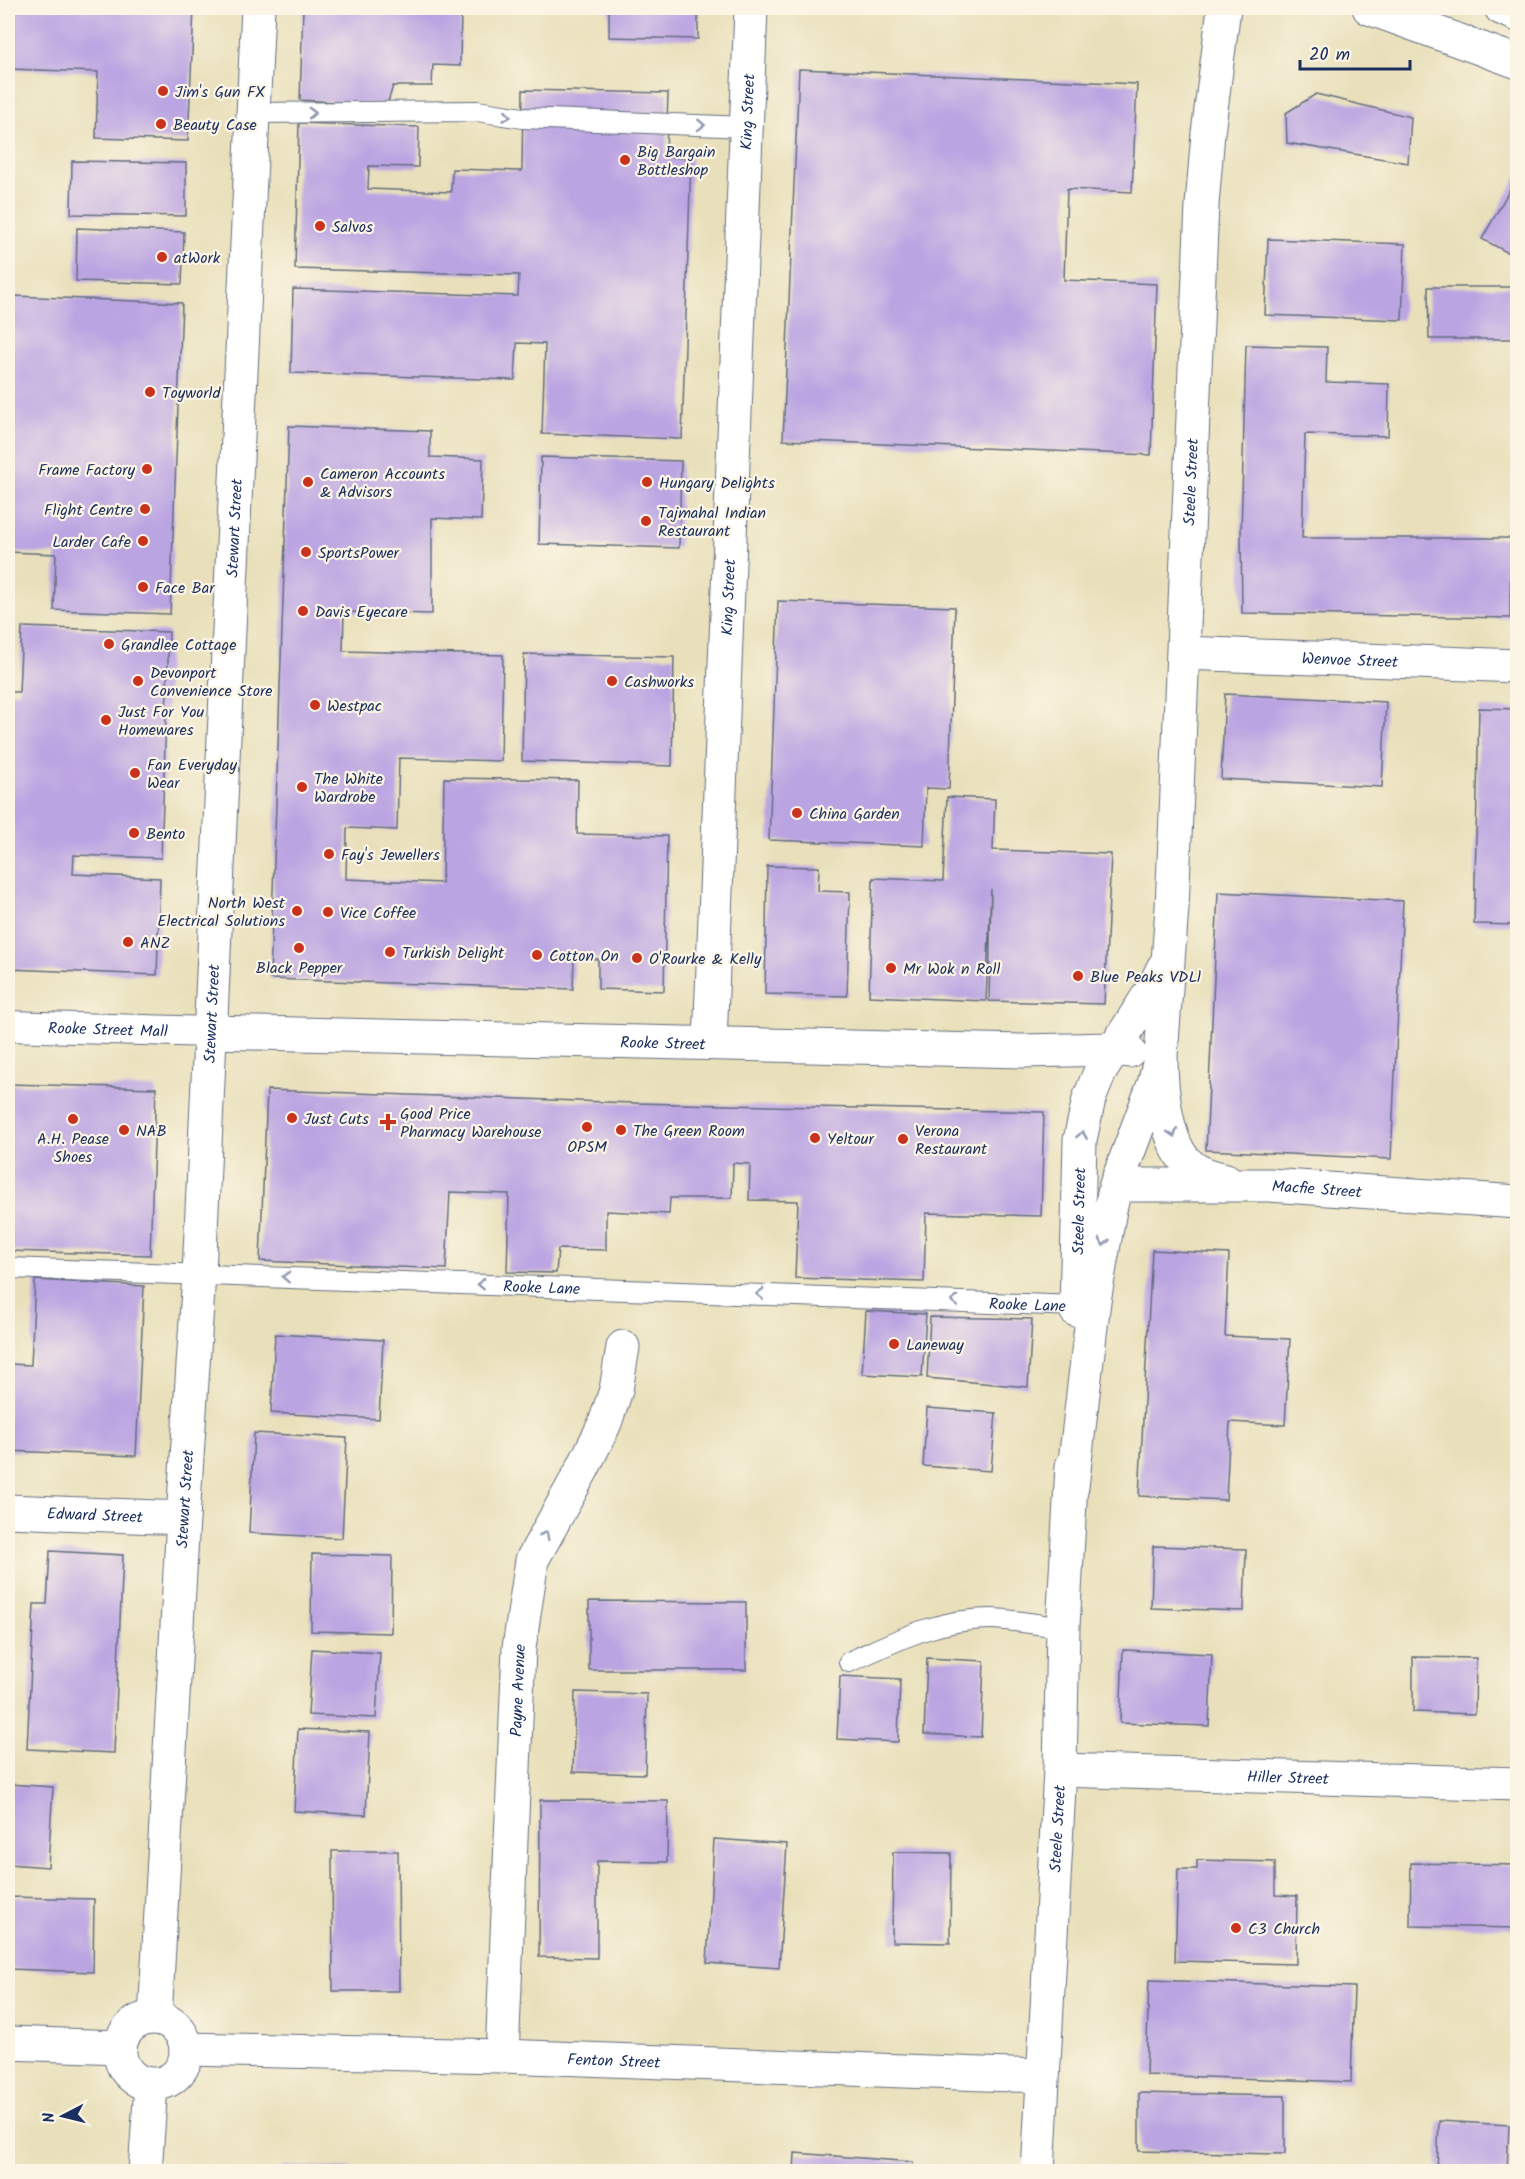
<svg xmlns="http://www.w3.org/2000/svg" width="1525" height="2179" font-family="Kalam,sans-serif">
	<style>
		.building { fill: #bba4e2 }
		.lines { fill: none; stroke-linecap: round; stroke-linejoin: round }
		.service-casing { stroke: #636d7f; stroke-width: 22 }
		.pedestrian-casing { stroke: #636d7f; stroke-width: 32 }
		.minor-casing { stroke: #636d7f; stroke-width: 35 }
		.tertiary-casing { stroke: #636d7f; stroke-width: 35 }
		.secondary-casing { stroke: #636d7f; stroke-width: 35 }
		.service { stroke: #fff; stroke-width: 20 }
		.pedestrian { stroke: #fff; stroke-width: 30 }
		.minor { stroke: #fff; stroke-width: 33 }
		.tertiary { stroke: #fff; stroke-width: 33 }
		.secondary { stroke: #fff; stroke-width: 33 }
		.oneway { stroke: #8d97ae }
		.poi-dot { fill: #c8321e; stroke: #fcf5e5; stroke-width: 2 }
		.labels { text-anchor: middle; stroke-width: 4.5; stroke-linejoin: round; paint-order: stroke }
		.poi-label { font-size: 16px; fill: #1b2f5e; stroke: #fcf5e5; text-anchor: start }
		.street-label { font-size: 16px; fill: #1b2f5e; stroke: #fcf5e5 }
	</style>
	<rect width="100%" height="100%" fill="#fcf5e5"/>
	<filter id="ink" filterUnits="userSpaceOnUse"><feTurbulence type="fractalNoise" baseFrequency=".0167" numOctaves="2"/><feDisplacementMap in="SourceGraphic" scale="12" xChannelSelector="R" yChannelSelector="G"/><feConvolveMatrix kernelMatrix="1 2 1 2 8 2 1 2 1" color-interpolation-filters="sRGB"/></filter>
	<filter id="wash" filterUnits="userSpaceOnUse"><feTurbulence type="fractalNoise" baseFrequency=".008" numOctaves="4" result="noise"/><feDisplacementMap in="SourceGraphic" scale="24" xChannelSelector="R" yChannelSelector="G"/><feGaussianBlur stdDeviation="1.35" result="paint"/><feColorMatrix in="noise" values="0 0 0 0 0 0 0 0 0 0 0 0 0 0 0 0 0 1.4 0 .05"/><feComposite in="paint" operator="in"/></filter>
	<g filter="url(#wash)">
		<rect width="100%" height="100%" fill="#e9e0bb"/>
		<g id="blocks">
			<path class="building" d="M8 8H194L188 141 96 138 98 72 8 69Z
				M303 8H461L460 66 433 65 432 86H393L387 105 300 100Z
				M609 8H698V39L609 37Z
				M799 69 1137 84 1132 192 1067 189 1064 280 1157 284 1151 455 783 440Z
				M523 90 668 93 666 157 691 158 682 439 542 434 545 344 517 343 515 380 291 373 293 289 518 296 519 275 295 269 299 123 419 127 418 167 369 166 368 189 451 192 452 169 522 171Z
				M1316 94 1411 117 1408 163 1287 143 1286 113Z
				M72 161 186 163V216L71 214Z
				M1518 175V258L1482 239Z
				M77 228 184 232 182 284 76 281Z
				M1268 239 1405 244 1402 320 1265 315Z
				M1428 287H1518V339H1429Z
				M13 296 182 303 170 614 54 610 56 554 8 552V347H11Z
				M1246 345 1327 347 1326 382 1389 384 1388 436 1305 434 1302 538H1511L1510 618 1242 613 1241 536Z
				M289 426 430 431V457L483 459 481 520 432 518V614L344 612 343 651 503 655 501 761 399 758 397 830 347 828 346 879 442 883 444 778 578 780 577 834 667 836 664 991 598 989V959L574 958 573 989 270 979Z
				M541 457 681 461 679 548 539 544Z
				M778 601 955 607 949 789 926 788 924 846 769 840Z
				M22 627 169 632 161 858 74 855 73 874 160 878 157 975 8 969V692H19Z
				M524 654 674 657 672 766 522 761Z
				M1225 694 1386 702 1382 787 1221 779Z
				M1479 708 1518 709V925L1474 924Z
				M947 797 995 799 993 850 1111 854 1104 1004 989 1001 991 889 986 1001 869 996 873 878 943 881Z
				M767 866 819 867 818 891 850 892 847 996 765 994Z
				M1218 892 1403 901 1391 1159 1206 1150Z
				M8 1084 156 1088 150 1255 8 1251Z
				M267 1090 634 1103 1044 1112 1041 1216 926 1213 924 1282 795 1278 798 1201 749 1200 750 1164 733 1163 732 1198H670L669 1214 606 1211V1250L558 1249 556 1273 507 1272 509 1194 450 1192 446 1269 260 1261Z
				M1152 1250 1229 1254 1225 1336 1290 1339 1285 1425 1230 1422 1226 1500 1139 1496Z
				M35 1280 144 1286 136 1456 8 1451V1364L31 1365Z
				M866 1311 926 1314 922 1377 862 1374Z
				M930 1317 1032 1319 1028 1387 927 1378Z
				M275 1334 383 1340 379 1419 271 1413Z
				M927 1408 996 1413 991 1471 923 1466Z
				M254 1433 347 1438 342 1538 249 1533Z
				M1153 1546 1246 1549 1244 1611 1151 1608Z
				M50 1551 123 1555 114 1753 27 1749 34 1604H47Z
				M312 1554 392 1556 391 1633 311 1631Z
				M589 1601 746 1602V1670H589Z
				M312 1649 380 1653 376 1718 308 1715Z
				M1123 1650 1212 1654 1209 1726 1120 1723Z
				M1413 1657 1476 1658 1475 1714 1413 1712Z
				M927 1658 984 1661 981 1737 924 1734Z
				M840 1676 900 1679 898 1742 837 1739Z
				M575 1692 647 1694 645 1774 573 1772Z
				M298 1729 370 1732 366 1815 294 1811Z
				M8 1784 53 1787 48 1867 8 1864Z
				M540 1800 668 1801 667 1862 597 1861V1958L539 1957Z
				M714 1839 787 1844 779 1968 707 1963Z
				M332 1851H398L399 1991H333Z
				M893 1852 951 1853 950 1943 892 1942Z
				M1197 1860 1275 1862V1895L1297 1896 1296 1964 1175 1961 1178 1869H1197Z
				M1411 1863 1518 1865V1928L1410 1926Z
				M8 1897 94 1899 93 1972 8 1969Z
				M1149 1980 1354 1987 1351 2082 1146 2075Z
				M1139 2093 1285 2096V2154L1139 2151Z
				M1439 2121 1509 2125 1507 2172H1437Z
				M795 2153 913 2162 912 2172H794Z
				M282 2166 378 2170V2172H282Z"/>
		</g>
	</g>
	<g filter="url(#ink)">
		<use href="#blocks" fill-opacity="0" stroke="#636d7f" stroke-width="1.5"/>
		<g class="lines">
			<defs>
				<g id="service">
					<path d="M253 113 477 111 523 118 746 127"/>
					<path id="s1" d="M8 1268 1076 1306"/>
					<path d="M849 1662C896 1641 936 1619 990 1619 1014 1619 1038 1626 1063 1627"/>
				</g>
				<g id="pedestrian">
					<path id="s2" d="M8 1026 211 1032"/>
				</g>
				<g id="minor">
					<path id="s3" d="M1184 653 1518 666"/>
					<path d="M1161 1058C1161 1087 1166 1147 1191 1166 1200 1174 1214 1177 1226 1180"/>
					<path id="s4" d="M1116 1185H1269L1518 1202"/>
					<path id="s5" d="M8 1511 183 1518"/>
					<path id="s6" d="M1060 1770 1518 1784"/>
					<path id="s7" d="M502 2056 519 1648 532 1560 583 1468 605 1423 616 1390 623 1347"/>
					<path d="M145 2172 151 2085"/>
				</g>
				<g id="tertiary">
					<path id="s8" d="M211 1032 1023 1051 1113 1049 1129 1051"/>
					<path id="s9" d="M710 1043 751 8"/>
					<path id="s10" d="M1076 1310 1080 1140 1089 1099 1100 1072 1155 985 1163 968"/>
					<path id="s11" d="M1072 1487 1094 1301 1110 1210 1116 1185 1154 1084 1161 1055 1172 908 1202 205 1208 133 1224 8"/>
					<circle cx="153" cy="2051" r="33"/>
					<path id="s12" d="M155 2018 183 1518 199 1274 258 8"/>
					<path d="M8 2043 120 2047"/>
					<path id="s13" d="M186 2049 502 2056 1041 2076"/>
					<path id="s14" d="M1038 2172 1060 1770 1063 1627 1072 1466"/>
				</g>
				<path id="secondary" d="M1369 8 1518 62
					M1501 8 1518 15"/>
			</defs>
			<use href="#service" class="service-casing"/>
			<use href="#pedestrian" class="pedestrian-casing"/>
			<use href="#minor" class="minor-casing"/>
			<use href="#tertiary" class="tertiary-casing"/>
			<use href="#secondary" class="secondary-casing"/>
			<use href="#service" class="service"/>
			<use href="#pedestrian" class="pedestrian"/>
			<use href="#minor" class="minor"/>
			<use href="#tertiary" class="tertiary"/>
			<use href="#secondary" class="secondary"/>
		</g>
		<defs><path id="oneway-chevron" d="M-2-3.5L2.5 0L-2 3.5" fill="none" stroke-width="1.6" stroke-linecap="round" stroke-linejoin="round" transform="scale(1.5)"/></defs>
		<g class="oneway">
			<use href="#oneway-chevron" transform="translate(312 113) rotate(-1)"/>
			<use href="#oneway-chevron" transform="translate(507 116) rotate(9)"/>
			<use href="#oneway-chevron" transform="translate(701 125) rotate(2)"/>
			<use href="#oneway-chevron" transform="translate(1173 1133) rotate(72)"/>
			<use href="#oneway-chevron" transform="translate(1082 1135) rotate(-81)"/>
			<use href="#oneway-chevron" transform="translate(1104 1242) rotate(100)"/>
			<use href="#oneway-chevron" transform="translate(286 1277) rotate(-178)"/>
			<use href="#oneway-chevron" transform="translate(481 1284) rotate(-178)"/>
			<use href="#oneway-chevron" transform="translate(760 1294) rotate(-178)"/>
			<use href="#oneway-chevron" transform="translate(955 1301) rotate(-178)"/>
			<use href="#oneway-chevron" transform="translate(545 1535) rotate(-63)"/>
		</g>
	</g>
	<g class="poi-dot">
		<circle cx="163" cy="91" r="6"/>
		<circle cx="161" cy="124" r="6"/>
		<circle cx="625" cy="160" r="6"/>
		<circle cx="320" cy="226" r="6"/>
		<circle cx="162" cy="257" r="6"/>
		<circle cx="150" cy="392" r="6"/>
		<circle cx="147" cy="469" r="6"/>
		<circle cx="308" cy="482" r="6"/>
		<circle cx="647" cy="482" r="6"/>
		<circle cx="145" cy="509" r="6"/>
		<circle cx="646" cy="521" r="6"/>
		<circle cx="143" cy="541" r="6"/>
		<circle cx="306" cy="552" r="6"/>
		<circle cx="143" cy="587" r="6"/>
		<circle cx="303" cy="611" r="6"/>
		<circle cx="109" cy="644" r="6"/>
		<circle cx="138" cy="681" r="6"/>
		<circle cx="612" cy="681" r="6"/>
		<circle cx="315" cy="705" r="6"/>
		<circle cx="106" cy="720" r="6"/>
		<circle cx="135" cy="773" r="6"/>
		<circle cx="302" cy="787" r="6"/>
		<circle cx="797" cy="813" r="6"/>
		<circle cx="134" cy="833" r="6"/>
		<circle cx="329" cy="854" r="6"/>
		<circle cx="297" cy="911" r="6"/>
		<circle cx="328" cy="912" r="6"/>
		<circle cx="128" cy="942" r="6"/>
		<circle cx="299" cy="948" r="6"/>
		<circle cx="390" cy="952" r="6"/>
		<circle cx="537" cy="955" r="6"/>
		<circle cx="637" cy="958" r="6"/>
		<circle cx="891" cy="968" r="6"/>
		<circle cx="1078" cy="976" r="6"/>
		<circle cx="292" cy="1118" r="6"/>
		<circle cx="73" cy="1119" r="6"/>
		<path d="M385 1113h6v6h6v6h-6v6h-6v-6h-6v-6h6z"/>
		<circle cx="587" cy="1127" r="6"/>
		<circle cx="124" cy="1130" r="6"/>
		<circle cx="621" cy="1130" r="6"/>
		<circle cx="815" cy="1138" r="6"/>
		<circle cx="903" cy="1139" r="6"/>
		<circle cx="894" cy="1344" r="6"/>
		<circle cx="1236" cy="1928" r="6"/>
	</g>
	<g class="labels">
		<g class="poi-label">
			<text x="175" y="97">Jim's Gun FX</text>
			<text x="173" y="130">Beauty Case</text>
			<text x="637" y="157">Big Bargain<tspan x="637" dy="18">Bottleshop</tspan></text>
			<text x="332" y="232">Salvos</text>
			<text x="174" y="263">atWork</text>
			<text x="162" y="398">Toyworld</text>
			<text x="135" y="475" text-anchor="end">Frame Factory</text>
			<text x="320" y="479">Cameron Accounts<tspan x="320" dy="18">&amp; Advisors</tspan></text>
			<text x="659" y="488">Hungary Delights</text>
			<text x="133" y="515" text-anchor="end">Flight Centre</text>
			<text x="658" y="518">Tajmahal Indian<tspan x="658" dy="18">Restaurant</tspan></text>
			<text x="131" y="547" text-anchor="end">Larder Cafe</text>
			<text x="318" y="558">SportsPower</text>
			<text x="155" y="593">Face Bar</text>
			<text x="315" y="617">Davis Eyecare</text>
			<text x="121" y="650">Grandlee Cottage</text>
			<text x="150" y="678">Devonport<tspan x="150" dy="18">Convenience Store</tspan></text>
			<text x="624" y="687">Cashworks</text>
			<text x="327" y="711">Westpac</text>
			<text x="118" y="717">Just For You<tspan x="118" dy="18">Homewares</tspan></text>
			<text x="147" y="770">Fan Everyday<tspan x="147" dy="18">Wear</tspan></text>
			<text x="314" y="784">The White<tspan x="314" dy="18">Wardrobe</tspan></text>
			<text x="809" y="819">China Garden</text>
			<text x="146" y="839">Bento</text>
			<text x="341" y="860">Fay's Jewellers</text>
			<text x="285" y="908" text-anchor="end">North West<tspan x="285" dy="18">Electrical Solutions</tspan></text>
			<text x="340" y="918">Vice Coffee</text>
			<text x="140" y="948">ANZ</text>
			<text x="402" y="958">Turkish Delight</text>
			<text x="549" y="961">Cotton On</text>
			<text x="649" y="964">O'Rourke &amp; Kelly</text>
			<text x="299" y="973" text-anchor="middle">Black Pepper</text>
			<text x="903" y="974">Mr Wok n Roll</text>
			<text x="1090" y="982">Blue Peaks VDLl</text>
			<text x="400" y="1119">Good Price<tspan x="400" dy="18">Pharmacy Warehouse</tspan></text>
			<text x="304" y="1124">Just Cuts</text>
			<text x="136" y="1136">NAB</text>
			<text x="633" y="1136">The Green Room</text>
			<text x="915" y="1136">Verona<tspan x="915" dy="18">Restaurant</tspan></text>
			<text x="73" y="1144" text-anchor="middle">A.H. Pease<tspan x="73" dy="18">Shoes</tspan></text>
			<text x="827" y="1144">Yeltour</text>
			<text x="587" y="1152" text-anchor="middle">OPSM</text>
			<text x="906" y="1350">Laneway</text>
			<text x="1248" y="1934">C3 Church</text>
		</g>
		<g class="street-label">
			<text dy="6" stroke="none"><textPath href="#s9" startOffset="932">King Street</textPath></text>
			<text dy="6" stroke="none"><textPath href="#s11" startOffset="1017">Steele Street</textPath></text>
			<text dy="6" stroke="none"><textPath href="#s12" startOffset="1492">Stewart Street</textPath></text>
			<text dy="6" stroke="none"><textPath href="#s9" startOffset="446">King Street</textPath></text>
			<text dy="6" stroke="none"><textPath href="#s3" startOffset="166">Wenvoe Street</textPath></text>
			<text dy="6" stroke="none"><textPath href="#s12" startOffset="1006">Stewart Street</textPath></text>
			<text dy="6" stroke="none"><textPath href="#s2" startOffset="100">Rooke Street Mall</textPath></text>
			<text dy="6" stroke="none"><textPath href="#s8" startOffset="452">Rooke Street</textPath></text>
			<text dy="6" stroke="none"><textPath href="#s4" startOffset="201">Macfie Street</textPath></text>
			<text dy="6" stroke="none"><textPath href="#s10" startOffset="99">Steele Street</textPath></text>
			<text dy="6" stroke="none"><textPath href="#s1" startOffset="534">Rooke Lane</textPath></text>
			<text dy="6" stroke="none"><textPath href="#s1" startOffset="1020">Rooke Lane</textPath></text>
			<text dy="6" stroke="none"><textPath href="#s12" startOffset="520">Stewart Street</textPath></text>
			<text dy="6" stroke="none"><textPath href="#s5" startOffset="87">Edward Street</textPath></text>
			<text dy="6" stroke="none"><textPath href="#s7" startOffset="366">Payne Avenue</textPath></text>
			<text dy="6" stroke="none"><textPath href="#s6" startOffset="228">Hiller Street</textPath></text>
			<text dy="6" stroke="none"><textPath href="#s14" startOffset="344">Steele Street</textPath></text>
			<text dy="6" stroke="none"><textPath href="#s13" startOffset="428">Fenton Street</textPath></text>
		</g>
	</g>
	<rect width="1525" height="2179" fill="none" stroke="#fcf5e5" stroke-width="30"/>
	<g transform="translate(63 2116) rotate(263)" stroke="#fcf5e5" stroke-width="4.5" paint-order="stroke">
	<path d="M0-4.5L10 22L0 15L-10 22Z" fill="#1b2f5e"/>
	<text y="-9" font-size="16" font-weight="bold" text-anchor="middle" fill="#1b2f5e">N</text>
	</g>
	<path d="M1300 60v9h110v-9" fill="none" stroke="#1b2f5e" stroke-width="3"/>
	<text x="1309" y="60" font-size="18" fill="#1b2f5e" stroke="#fcf5e5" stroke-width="4.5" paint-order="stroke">20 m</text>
</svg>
